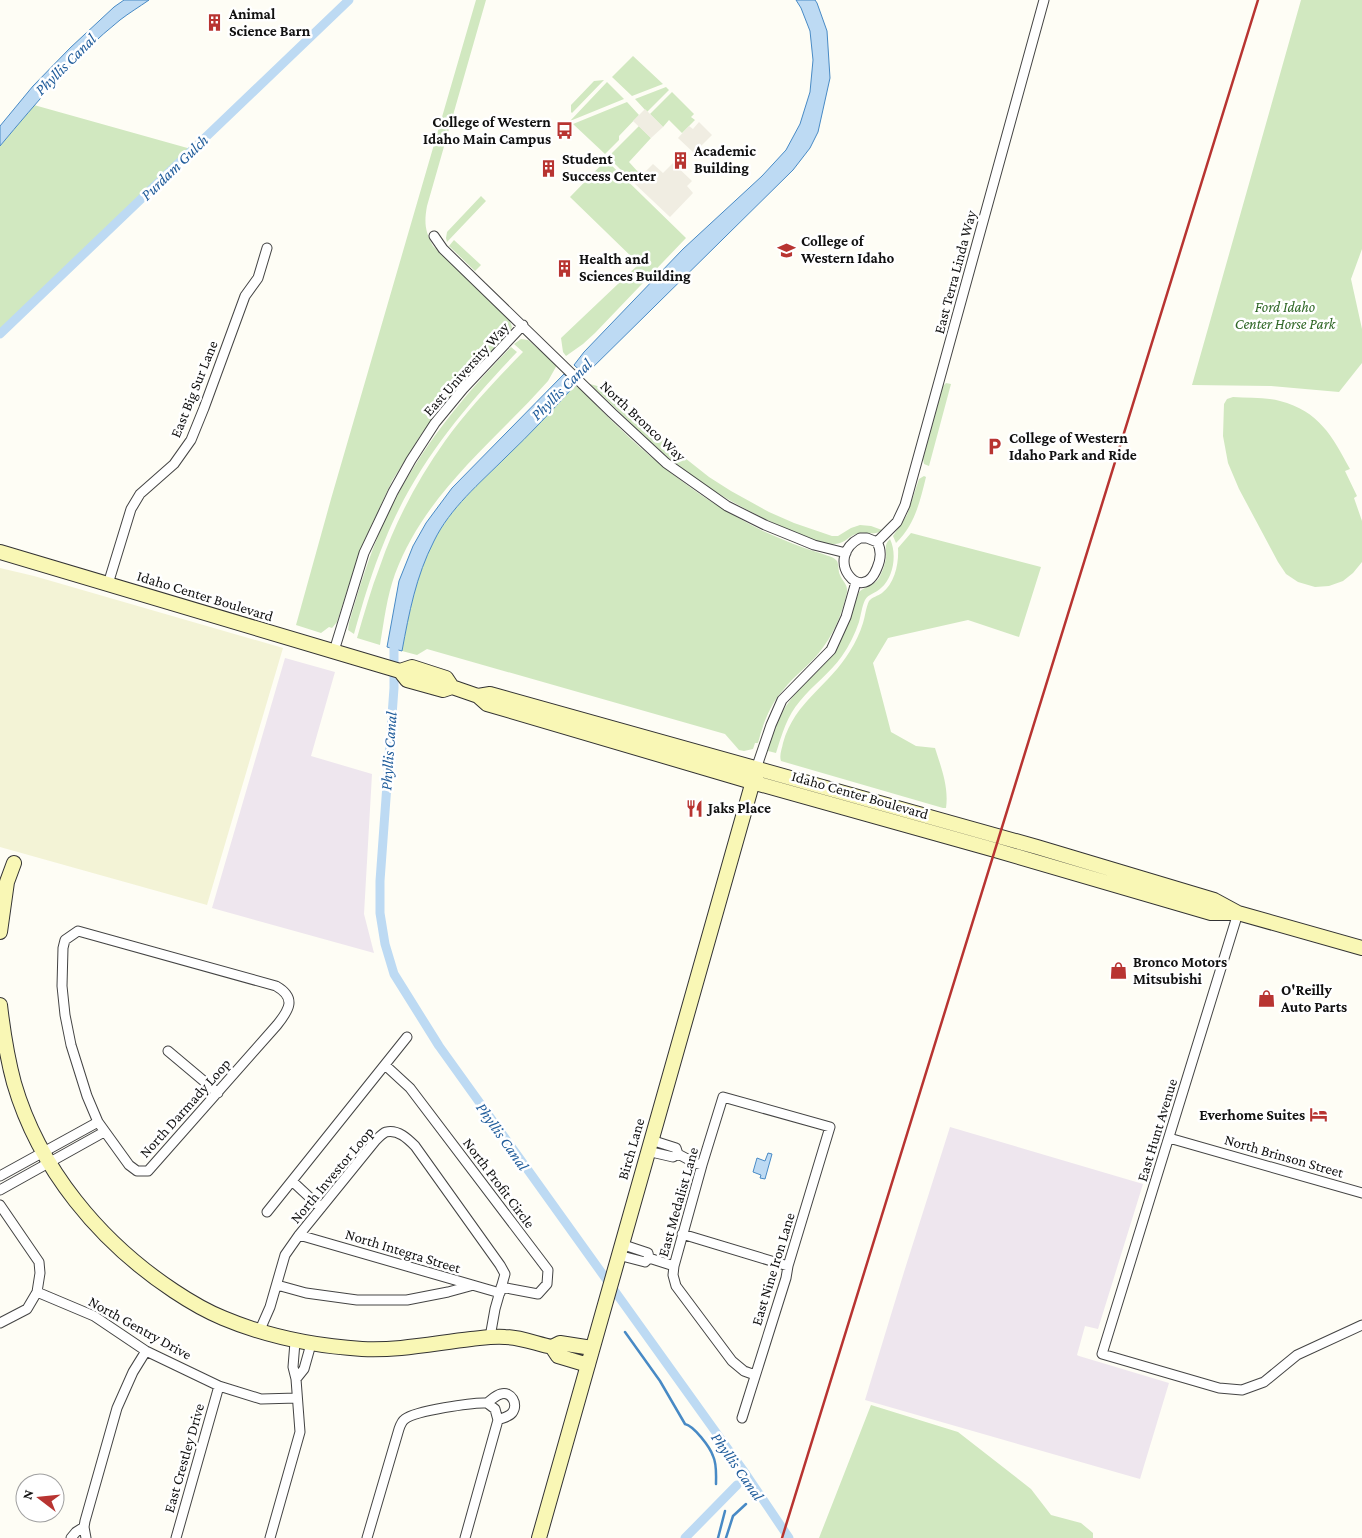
<svg xmlns="http://www.w3.org/2000/svg" width="1362" height="1538" font-family="'Crimson Pro',serif">
	<style>
		.industrial { fill: #eee6ee }
		.farmland { fill: #f3f3d6 }
		.green { fill: #d1e8c0 }
		.plaza { fill: #f0ede2 }
		.water { fill: #bddaf3; stroke: #488ac5 }
		.lines { fill: none; stroke-linecap: round; stroke-linejoin: round }
		.stream { stroke: #488ac5; stroke-width: 2.5 }
		.canal { stroke: #bddaf3; stroke-width: 9 }
		.street-casing { stroke: #444; stroke-width: 11 }
		.secondary-casing { stroke: #333; stroke-width: 16 }
		.street { stroke: #fff; stroke-width: 9 }
		.secondary { stroke: #f9f7b5; stroke-width: 14 }
		.rail { stroke: #b83431; stroke-width: 2.5 }
		.labels { text-anchor: middle; stroke-width: 5; stroke-linejoin: round; paint-order: stroke }
		.poi-label { font-size: 15px; font-weight: bold; fill: #111; stroke: #fff; text-anchor: start }
		.street-label { font-size: 15px; fill: #111; stroke: #fff }
		.park-label { font-size: 15px; font-style: italic; fill: #2d6524; stroke: #fff }
		.water-label { font-size: 16px; font-style: italic; fill: #215d9b; stroke: #fff }
	</style>
	<rect width="100%" height="100%" fill="#fefdf5"/>
	<path class="industrial" d="M285 658 335 672 311 756 372 774 364 914 374 953 212 908Z
		M950 1127 1143 1184 1098 1329 1085 1326 1077 1355 1079 1356 1169 1383 1140 1479 865 1400 904 1272Z"/>
	<path class="farmland" d="M0 568 34 576 283 648 207 905 0 847Z"/>
	<path class="green" d="M476 0H486L427 206C424 223 425 231 433 246L510 321 512 327 510 332 460 383 420 436 392 481 360 550 337 622 332 628 329 627 321 633 296 625 331 499Z
		M1301 0H1362V249L1351 279 1362 329V363L1339 392 1271 386 1192 385Z
		M633 56 663 84 632 96 612 77Z
		M604 80 572 113 571 112V105L594 81Z
		M607 82 624 99 570 121Z
		M666 87 669 90 647 112 635 99Z
		M672 92 694 114 691 117 695 120 682 133 669 120 663 127 650 114Z
		M627 102 639 115 619 136V140L605 154 573 124Z
		M34 105 191 149 0 332V146Z
		M639 126 651 138 629 162 639 173 636 176 633 174 629 178 608 157Z
		M606 160 686 238 595 333 583 344 566 356 563 352 561 338 639 264 570 197Z
		M481 196 486 201 447 242 446 238 447 232Z
		M454 240 481 265 475 271 449 246Z
		M521 339 528 340 557 365 548 381C492 444 426 492 395 574 387 596 384 621 380 645L357 638C364 614 371 589 380 566 395 522 418 479 445 441 468 409 495 381 523 352L514 344Z
		M511 347 517 352C462 410 415 466 385 540 372 571 363 602 354 634L348 630 349 623C359 589 369 555 384 522 415 455 460 399 511 347Z
		M946 383 951 384 929 466 924 464 923 459 943 386Z
		M590 384 608 389 661 439 709 477 731 491 769 512 794 523 832 536H838L851 528 860 525 871 526 882 530C873 537 865 530 856 534 849 536 845 543 836 544 822 545 805 536 792 531 749 513 708 490 671 460 643 436 617 409 590 384Z
		M575 385 578 388 579 387C635 447 689 494 763 531 783 540 803 548 823 554 828 556 834 557 837 561 839 565 838 571 840 575 843 582 848 585 847 592 842 615 833 636 818 654 808 666 794 676 784 689 770 704 763 724 758 743H755L753 749 744 751 739 750 725 734 427 649 417 655 402 651C409 613 416 576 434 541 450 508 480 483 506 457 530 434 553 410 575 385Z
		M1233 397C1248 398 1265 397 1280 401 1319 411 1332 436 1350 469L1345 471 1357 496 1354 498 1362 521V562L1353 573 1343 581 1329 586 1315 587 1298 582 1286 574 1278 562 1239 489 1228 463 1223 436 1224 404 1227 399Z
		M924 476 926 477C920 501 915 525 896 543L893 536 907 515 919 479Z
		M911 533 1041 567 1019 637 968 620 888 638 873 663 891 732 916 746 935 748C941 767 949 787 946 808H943L781 761C779 755 782 749 783 743 795 701 829 686 850 651 855 643 860 633 863 623 865 617 866 607 869 601 872 597 878 596 882 593 895 583 899 563 898 548Z
		M890 539C897 553 894 577 881 588 876 593 868 594 865 600 862 606 861 615 859 622 855 634 849 646 842 656 830 673 813 685 800 701 787 716 782 734 776 753L768 751C774 729 781 709 797 692 809 678 824 667 834 652 847 633 851 613 859 592 865 586 874 586 879 578 882 573 885 564 886 558 887 550 883 545 890 539Z
		M871 1405 958 1432 1031 1489 1051 1515 1081 1523 1093 1533V1538H819Z"/>
	<path class="plaza" d="M645 109 663 127 651 138 633 121Z
		M699 122 712 135 694 153 678 138 689 126 693 129Z
		M673 163 692 181 687 186 693 193 670 217 634 183 653 164 663 173Z"/>
	<path class="water" d="M124 0H149C139 7 129 13 120 20 75 56 37 102 0 146V126L33 86 70 48 114 7Z
		M796 0H815L817 3 827 31 830 78 818 132 810 148 793 170 585 375 574 365 584 352 683 249 762 176 786 150 800 124 810 92 813 60 810 31 801 8Z
		M564 374 575 385C553 410 530 434 506 457 480 483 450 508 434 541 416 576 409 613 402 651L387 647 399 581 413 546 426 523 452 488Z
		M768 1153 772 1154 765 1179 760 1178 761 1175 753 1172 757 1158 765 1161Z"/>
	<g class="lines">
		<path class="stream" d="M625 1332 660 1381 685 1424C694 1426 710 1447 713 1456 717 1464 716 1475 716 1484
			M753 1499 760 1494
			M718 1538 725 1511
			M726 1538 733 1516 746 1504"/>
		<path class="canal" d="M0 334 349 0
			M396 638 394 648V688L380 881V913L385 944 394 974 439 1046 743 1470 789 1538
			M685 1538 737 1485"/>
		<defs>
			<path id="street" d="M434 236 443 249 612 413 666 463 727 506 765 525 797 538 814 545 846 553
				M860 538H867L877 542C882 551 881 559 877 568 862 607 822 558 860 538Z
				M877 542 897 522 905 505 1044 0
				M108 584 131 509 140 494 174 464 191 440 204 408 245 296 258 278 267 248
				M334 651 364 553 393 492 411 460 435 423 463 389 523 325
				M756 769 771 725 782 700 831 650 846 617 856 582
				M1238 913 1102 1354 1219 1388 1242 1390 1264 1382 1297 1355 1362 1325
				M78 931 276 986C297 998 289 1010 277 1025L148 1171H137L129 1165 98 1122 87 1096 71 1045 65 1015 62 986 63 948 65 940Z
				M168 1051 218 1093
				M385 1065 410 1088 548 1270 547 1284 538 1294 501 1287
				M1169 1138 1362 1193
				M651 1140 676 1148 678 1154 695 1163 702 1165
				M647 1151 673 1157 678 1154
				M0 1176 98 1122
				M292 1181 321 1208
				M0 1190 104 1132
				M0 1205 39 1262 40 1273 37 1292 27 1309 0 1323
				M267 1212 407 1037
				M682 1234 788 1266
				M299 1235 500 1293
				M621 1244 648 1253 649 1258 674 1266
				M618 1255 645 1262 649 1258
				M277 1285 306 1293 357 1300H407L448 1292 470 1286
				M37 1292 94 1316 146 1351 219 1386 261 1399 297 1398
				M259 1332 270 1307 285 1255 299 1235 376 1140C379 1137 383 1133 386 1132 398 1129 408 1139 415 1146L500 1265 505 1274 495 1309 490 1337
				M296 1379 304 1369 311 1344
				M487 1403C491 1400 496 1395 501 1394 511 1391 519 1404 512 1413 509 1417 502 1418 498 1420
				M742 1418 786 1278 788 1266 830 1127 723 1097 702 1165 674 1266 673 1275 676 1286 732 1361 744 1371 755 1375
				M71 1538 76 1532 84 1527
				M86 1538 84 1527 85 1521 117 1408 133 1372 146 1351
				M176 1538 219 1386
				M270 1538 300 1432 296 1379 293 1367 295 1342
				M367 1538 399 1429C400 1426 402 1421 405 1419 415 1411 473 1402 487 1403
				M465 1538 498 1420 495 1409 487 1403"/>
			<path id="secondary" d="M0 552 383 666 400 671 407 680 443 690 452 687 478 696 487 704 752 782 995 850 1211 913H1238
				M400 671 412 667 446 678 452 687
				M478 696 490 694 1037 847 1214 900 1238 913 1362 948
				M0 932 7 882 14 863
				M0 1005C3 1031 7 1057 14 1083 39 1169 100 1242 174 1291 189 1301 206 1311 223 1318 268 1337 313 1346 362 1349 398 1351 435 1343 471 1339 482 1338 493 1336 505 1337 520 1337 537 1344 552 1347L558 1356 588 1365
				M552 1347 560 1343 592 1348
				M539 1538 755 774"/>
		</defs>
		<use href="#street" class="street-casing"/>
		<use href="#secondary" class="secondary-casing"/>
		<use href="#street" class="street"/>
		<use href="#secondary" class="secondary"/>
		<path class="rail" d="M782 1538 1258 0"/>
	</g>
	<defs>
		<symbol id="building-bare" viewBox="-9 -9 18 18"><path d="M-4-6H4V6H1V3H-1V6H-4ZM-2.5-4.3h1.7v1.8h-1.7ZM.8-4.3h1.7v1.8H.8ZM-2.5-1h1.7V.8h-1.7ZM.8-1h1.7V.8H.8Z" fill="#b83431" stroke="#fff" stroke-width="2.5" paint-order="stroke"/></symbol>
		<symbol id="bus-bare" viewBox="-9 -9 18 18"><path d="M-5-6H5V4H4V6H2V4H-2V6H-4V4H-5ZM-3.5-4V0h7V-4ZM-3.5 1.2v1.5H-2V1.2ZM2 1.2v1.5H3.5V1.2Z" fill="#b83431" stroke="#fff" stroke-width="2.5" paint-order="stroke"/></symbol>
		<symbol id="university-bare" viewBox="-9 -9 18 18"><path d="M0-5L7-2L0 1L-7-2ZM-4 1L0 2.5L4 1V4Q0 6-4 4Z" fill="#b83431" stroke="#fff" stroke-width="2.5" paint-order="stroke"/></symbol>
		<symbol id="parking-bare" viewBox="-9 -9 18 18"><path d="M-3.5-5.5H1a3.5 3.5 0 0 1 0 7H-1V5.5H-3.5ZM-1-3.4V-.6H.8a1.4 1.4 0 0 0 0-2.8Z" fill="#b83431" stroke="#fff" stroke-width="2.5" paint-order="stroke"/></symbol>
		<symbol id="restaurant-bare" viewBox="-9 -9 18 18"><path d="M-5-6h1v4h1v-4h1v4h1v-4h1v5L-1.5 .5V6h-2V.5L-5-1ZM5-6V6H3V1.5H1.5Q1.5-4 5-6Z" fill="#b83431" stroke="#fff" stroke-width="2.5" paint-order="stroke"/></symbol>
		<symbol id="shop-bare" viewBox="-9 -9 18 18"><path d="M-5-2.5h2.3a2.7 3.5 0 0 1 5.4 0H5L5.5 6h-11ZM-1.5-2.5h3a1.5 2.3 0 0 0-3 0Z" fill="#b83431" stroke="#fff" stroke-width="2.5" paint-order="stroke"/></symbol>
		<symbol id="hotel-bare" viewBox="-9 -9 18 18"><path d="M-6-4.5h1.5V1H6V5H4.5V3h-9V5H-6ZM-4 0a1.8 1.8 0 1 1 3.6 0ZM.5 0V-2.5h3Q6-2.5 6 0Z" fill="#b83431" stroke="#fff" stroke-width="2.5" paint-order="stroke"/></symbol>
	</defs>
	<g fill-rule="evenodd">
		<use href="#building-bare" x="202" y="10" width="25" height="25"/>
		<use href="#bus-bare" x="552" y="118" width="25" height="25"/>
		<use href="#building-bare" x="668" y="148" width="25" height="25"/>
		<use href="#building-bare" x="536" y="156" width="25" height="25"/>
		<use href="#university-bare" x="774" y="238" width="25" height="25"/>
		<use href="#building-bare" x="552" y="256" width="25" height="25"/>
		<use href="#parking-bare" x="982" y="434" width="25" height="25"/>
		<use href="#restaurant-bare" x="682" y="796" width="25" height="25"/>
		<use href="#shop-bare" x="1106" y="958" width="25" height="25"/>
		<use href="#shop-bare" x="1254" y="986" width="25" height="25"/>
		<use href="#hotel-bare" x="1306" y="1102" width="25" height="25"/>
	</g>
	<g class="labels">
		<g class="poi-label">
			<text x="229" y="19">Animal<tspan x="229" dy="17">Science Barn</tspan></text>
			<text x="551" y="127" text-anchor="end">College of Western<tspan x="551" dy="17">Idaho Main Campus</tspan></text>
			<text x="694" y="156">Academic<tspan x="694" dy="17">Building</tspan></text>
			<text x="562" y="164">Student<tspan x="562" dy="17">Success Center</tspan></text>
			<text x="801" y="246">College of<tspan x="801" dy="17">Western Idaho</tspan></text>
			<text x="579" y="264">Health and<tspan x="579" dy="17">Sciences Building</tspan></text>
			<text x="1009" y="443">College of Western<tspan x="1009" dy="17">Idaho Park and Ride</tspan></text>
			<text x="708" y="813">Jaks Place</text>
			<text x="1133" y="967">Bronco Motors<tspan x="1133" dy="17">Mitsubishi</tspan></text>
			<text x="1281" y="995">O'Reilly<tspan x="1281" dy="17">Auto Parts</tspan></text>
			<text x="1305" y="1120" text-anchor="end">Everhome Suites</text>
		</g>
		<g class="street-label">
			<text transform="translate(955 272) rotate(-75)" y="5">East Terra Linda Way</text>
			<text transform="translate(466 369) rotate(-48)" y="5">East University Way</text>
			<text transform="translate(194 389) rotate(-68)" y="5">East Big Sur Lane</text>
			<text transform="translate(643 421) rotate(43)" y="5">North Bronco Way</text>
			<text transform="translate(205 596) rotate(17)" y="5">Idaho Center Boulevard</text>
			<text transform="translate(860 795) rotate(16)" y="5">Idaho Center Boulevard</text>
			<text transform="translate(185 1108) rotate(-48)" y="5">North Darmady Loop</text>
			<text transform="translate(1157 1130) rotate(-73)" y="5">East Hunt Avenue</text>
			<text transform="translate(631 1149) rotate(-74)" y="5">Birch Lane</text>
			<text transform="translate(1284 1156) rotate(16)" y="5">North Brinson Street</text>
			<text transform="translate(332 1175) rotate(-50)" y="5">North Investor Loop</text>
			<text transform="translate(499 1183) rotate(53)" y="5">North Profit Circle</text>
			<text transform="translate(678 1202) rotate(-74)" y="5">East Medalist Lane</text>
			<text transform="translate(403 1251) rotate(17)" y="5">North Integra Street</text>
			<text transform="translate(773 1269) rotate(-73)" y="5">East Nine Iron Lane</text>
			<text transform="translate(140 1328) rotate(29)" y="5">North Gentry Drive</text>
			<text transform="translate(184 1458) rotate(-74)" y="5">East Crestley Drive</text>
		</g>
		<g class="park-label">
			<text x="1285" y="312">Ford Idaho<tspan x="1285" dy="17">Center Horse Park</tspan></text>
		</g>
		<g class="water-label">
			<text transform="translate(65 64) rotate(-45)" y="6">Phyllis Canal</text>
			<text transform="translate(174 167) rotate(-44)" y="6">Purdam Gulch</text>
			<text transform="translate(561 389) rotate(-45)" y="6">Phyllis Canal</text>
			<text transform="translate(388 751) rotate(-86)" y="6">Phyllis Canal</text>
			<text transform="translate(503 1136) rotate(55)" y="6">Phyllis Canal</text>
			<text transform="translate(738 1466) rotate(55)" y="6">Phyllis Canal</text>
		</g>
	</g>
	<g transform="translate(40 1498) rotate(286)"><circle r="24" fill="#ffffff" stroke="#a0a0a0"/>
	<path d="M0-4L9 19L0 12L-9 19Z" fill="#b83431"/>
	<text y="-8" font-size="14" font-weight="bold" text-anchor="middle" fill="#111111">N</text>
	</g>
</svg>
